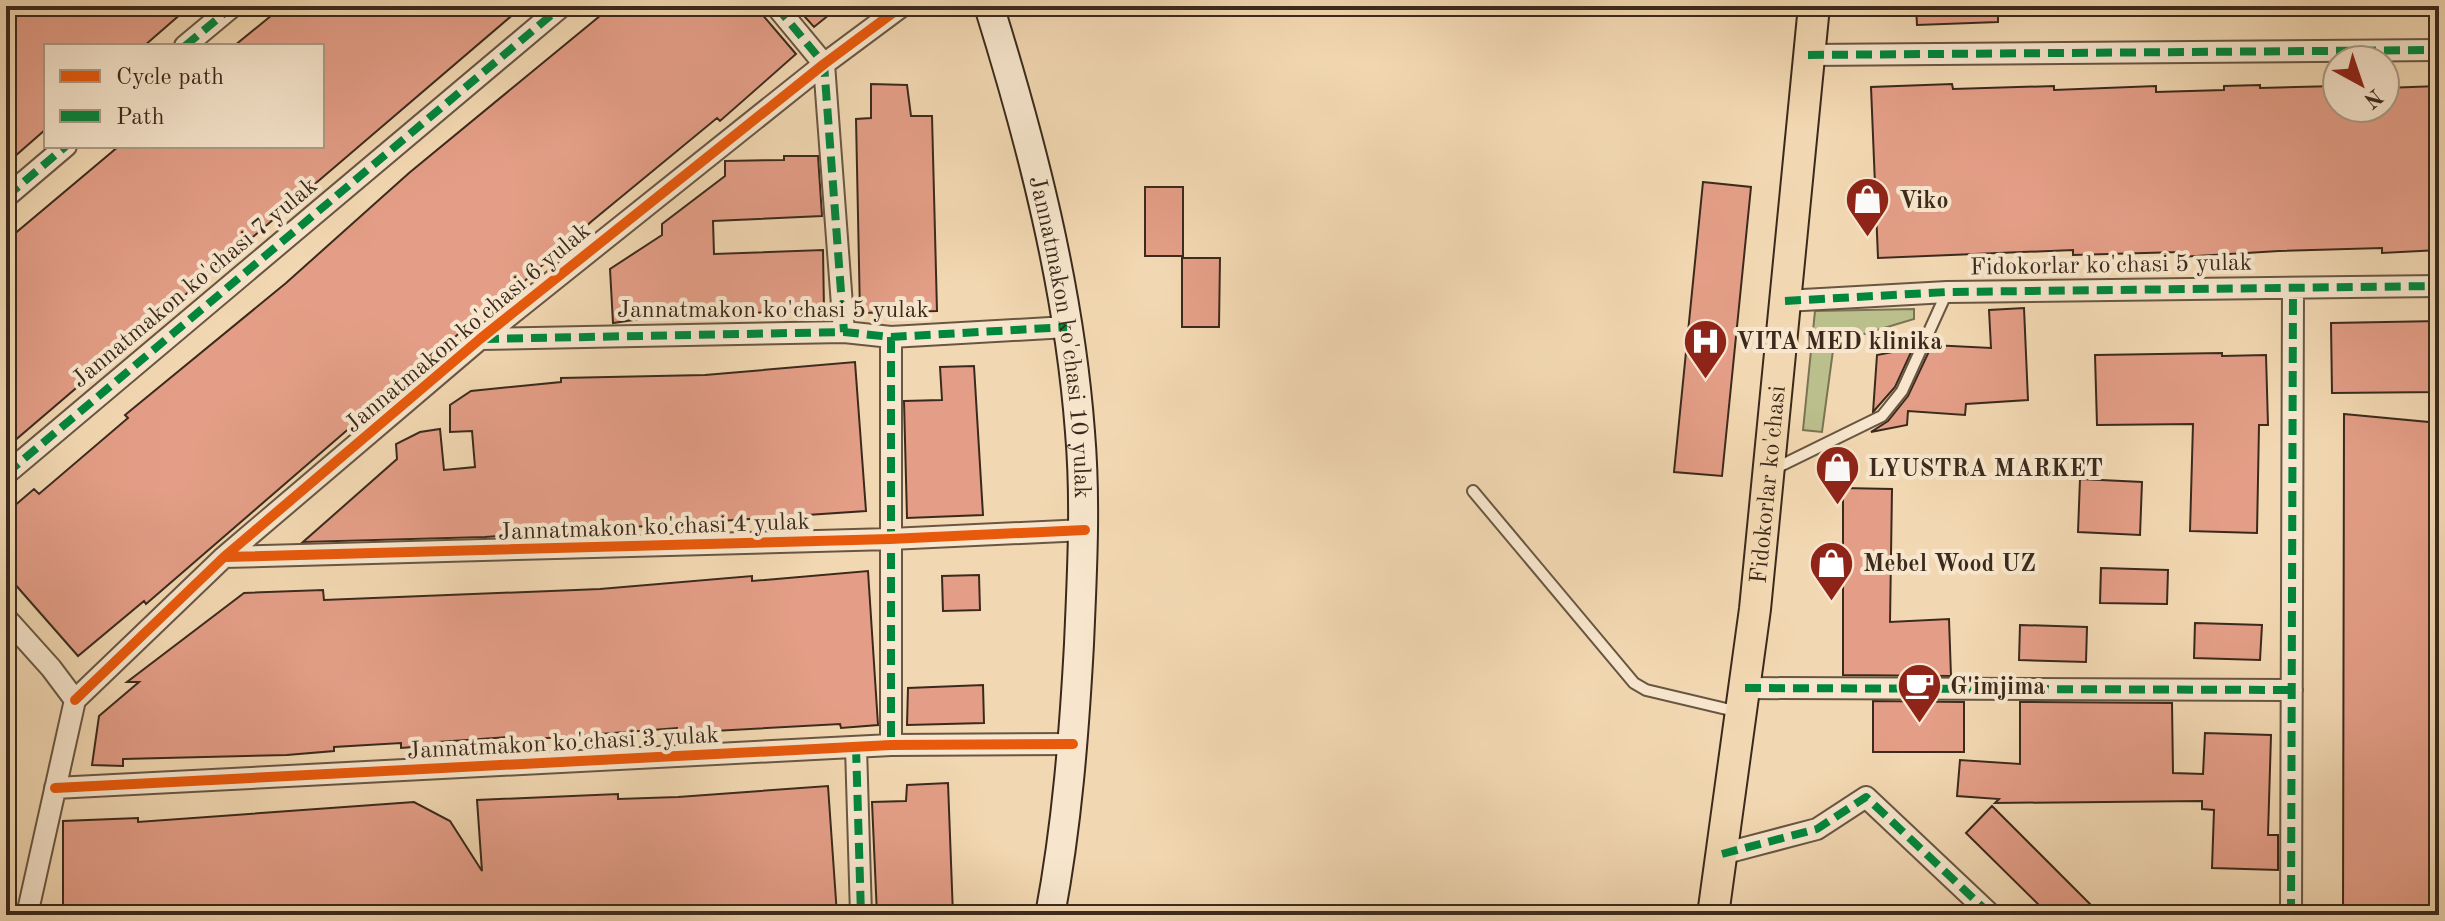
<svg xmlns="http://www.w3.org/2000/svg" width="2445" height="921" font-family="'Old Standard TT',serif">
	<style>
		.green { fill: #babf8c; stroke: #7a7454; stroke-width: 2 }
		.building { fill: #e49e87; stroke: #3b2a1c; stroke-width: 2 }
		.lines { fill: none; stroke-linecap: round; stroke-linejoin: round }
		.lane-casing { stroke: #695642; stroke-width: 14 }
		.street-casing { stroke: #695642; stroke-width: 24 }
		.secondary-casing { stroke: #3b2a1c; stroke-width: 32 }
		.primary-casing { stroke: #3b2a1c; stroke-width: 34 }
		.lane { stroke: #f7e6cd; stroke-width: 10 }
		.street { stroke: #f7e6cd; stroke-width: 20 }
		.secondary { stroke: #f7e6cd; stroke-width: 28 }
		.primary { stroke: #f2d8b2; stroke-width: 30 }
		.quiet { stroke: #00873e; stroke-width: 8; stroke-dasharray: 16 8; stroke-linecap: butt }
		.cycleway-casing { stroke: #f7e6cd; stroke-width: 15 }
		.cycleway { stroke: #e8590c; stroke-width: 10 }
		.labels { text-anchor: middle; stroke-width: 8; stroke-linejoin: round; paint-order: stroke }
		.poi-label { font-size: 24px; font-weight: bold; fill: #3b2a1c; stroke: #f7e6cd; text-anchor: start }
		.street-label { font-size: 24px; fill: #3b2a1c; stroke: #f7e6cd }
	</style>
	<rect width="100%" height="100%" fill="#f2d8b2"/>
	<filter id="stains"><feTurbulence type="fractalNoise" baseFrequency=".0025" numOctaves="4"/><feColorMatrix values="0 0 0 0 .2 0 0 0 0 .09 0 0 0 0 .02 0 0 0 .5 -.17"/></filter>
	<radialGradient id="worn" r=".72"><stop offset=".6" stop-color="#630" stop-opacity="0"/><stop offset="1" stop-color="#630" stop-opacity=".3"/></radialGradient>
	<path class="green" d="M1914 309V319L1834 343 1822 432 1803 430 1815 311Z"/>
	<path class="building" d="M6 6H190L144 46H46V129L6 164Z
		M283 6H523L6 448V241L119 146H322V46H234Z
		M612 6H755L796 54 720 121 717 118 592 221 474 326 471 323 146 604 144 601 78 656 6 574V513L34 489 39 494 128 418 125 415 286 283 409 173Z
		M795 6H840L814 27Z
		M1916 6H1998V22L1917 25Z
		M871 84 907 85 911 116H932L937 311 860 313 856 119 871 118Z
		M1952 84 1953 89 2054 86V90L2156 86V92L2224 90V86L2260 85V88L2337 86V108H2385V88L2439 86V250L2382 253V248L2279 251 2180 257V252L2073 255V250L1878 258 1871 87Z
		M784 156H818L822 216 713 221 714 254 823 250 824 311 667 315 613 323 610 269 662 235V224L725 176V161L784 160Z
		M1703 182 1751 187 1722 476 1674 472Z
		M1145 187H1183V256H1145Z
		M1182 258H1220L1219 327H1182Z
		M2024 308 2028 400 1966 404 1965 415 1908 411 1907 425 1871 432 1888 421 1908 396 1932 345 1991 348 1989 310Z
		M2439 321V392L2332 393 2331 323Z
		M1913 348 1895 387 1873 412 1877 355Z
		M2222 353V356L2266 355 2268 425H2259L2257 533 2190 531 2193 424 2097 425 2095 355Z
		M855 362 866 511 485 537 303 542 397 459 396 444 420 432 440 429 444 470 475 467 472 431 450 432V405L471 391 561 382V378L705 375Z
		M974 366 983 515 907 518 904 401 942 400 940 367Z
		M2344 414 2439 423V915H2343Z
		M2080 479 2142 482 2140 535 2078 532Z
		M1843 488 1892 489 1890 622 1949 619 1951 676 1843 675Z
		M2101 568 2168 570 2167 604 2100 603Z
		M868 571 878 725 841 728 840 724 677 733V728L509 741 508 737 439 742V745L401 748V743L334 747V751L287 755 123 759V766L92 765 99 716 139 682H127L244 593 323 590 324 600 600 589 752 576V581Z
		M979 575 980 610 943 611 942 576Z
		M2195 623 2262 625 2260 660 2194 658Z
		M2020 625 2087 627 2086 662 2019 660Z
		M983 685 984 723 907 725 908 688Z
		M1873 701 1964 702V752H1873Z
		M2020 702 2172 703 2173 773 2203 774 2205 733 2271 735 2268 835H2278V870L2212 868 2214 810 2202 809V801L1995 803 1999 799 1957 796 1960 760 2020 764Z
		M948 783 953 915H877L872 802 906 801 907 785Z
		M828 786 837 915H63V821L138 818V822L414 802 450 821 482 871 477 800 618 794V799L678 797Z
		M1992 806 2101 915H2049L1966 833Z"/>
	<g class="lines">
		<defs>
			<path id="lane" d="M1774 469 1882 416 1902 391 1947 292
				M1473 491 1634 683 1646 690 1739 712"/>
			<path id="street" d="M776 6 824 64 844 332
				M185 46 233 6
				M1808 55 2439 50
				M6 197 66 146
				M1785 301 1947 292 2439 286
				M891 337V745
				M480 339 844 332 891 337 1067 327
				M6 474 562 6
				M224 557 890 539 1085 530
				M6 618 51 668 75 700 27 915
				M1745 688 2292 690
				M75 700 224 557 480 339 824 64 902 6
				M856 747 861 915
				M55 788 891 745 1073 744
				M1722 854 1817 829 1866 797 1991 915
				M2291 915 2293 288"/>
			<g id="secondary">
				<path id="s1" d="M989 6C1032 144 1069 287 1080 432 1086 503 1082 573 1079 644 1074 735 1067 825 1050 915"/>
			</g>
			<g id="primary">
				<path id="s2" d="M1713 915 1755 609 1814 6"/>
			</g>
		</defs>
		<use href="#lane" class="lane-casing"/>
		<use href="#street" class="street-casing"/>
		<use href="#secondary" class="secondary-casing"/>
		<use href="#primary" class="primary-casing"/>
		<use href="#lane" class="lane"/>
		<use href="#street" class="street"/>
		<use href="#secondary" class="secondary"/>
		<use href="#primary" class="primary"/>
		<path class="quiet" d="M776 6 824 64 844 332
			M185 46 233 6
			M1808 55 2439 50
			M6 197 66 146
			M1785 301 1947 292 2439 286
			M891 337V745
			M483 339 844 332 891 337 1067 327
			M6 474 562 6
			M1745 688 2292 690
			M856 747 861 915
			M1722 854 1817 829 1866 797 1991 915
			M2291 915 2293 288"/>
		<defs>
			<path id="cycleway" d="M224 557 890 539 1085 530
				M75 700 224 557 480 339 824 64 902 6
				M55 788 891 745 1073 744"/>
		</defs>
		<use href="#cycleway" class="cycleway-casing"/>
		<use href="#cycleway" class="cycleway"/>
	</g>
	<defs>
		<symbol id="shop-pin" viewBox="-11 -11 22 30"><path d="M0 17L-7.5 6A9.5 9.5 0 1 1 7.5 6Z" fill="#8f2418" stroke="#f7e6cd"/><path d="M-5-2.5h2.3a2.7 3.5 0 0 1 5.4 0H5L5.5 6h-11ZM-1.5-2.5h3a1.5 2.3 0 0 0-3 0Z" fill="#fff"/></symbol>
		<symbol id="hospital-pin" viewBox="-11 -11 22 30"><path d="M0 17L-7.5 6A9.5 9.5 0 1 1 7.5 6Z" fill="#8f2418" stroke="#f7e6cd"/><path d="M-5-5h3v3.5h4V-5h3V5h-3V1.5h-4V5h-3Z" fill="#fff"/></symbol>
		<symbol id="cafe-pin" viewBox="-11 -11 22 30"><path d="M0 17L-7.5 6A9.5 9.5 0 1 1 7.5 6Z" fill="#8f2418" stroke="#f7e6cd"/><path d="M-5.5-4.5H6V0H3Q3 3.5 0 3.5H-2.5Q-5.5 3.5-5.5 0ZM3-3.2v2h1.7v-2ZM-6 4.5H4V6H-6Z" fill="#fff"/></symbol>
	</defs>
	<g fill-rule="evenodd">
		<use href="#shop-pin" x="1842" y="174" width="51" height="69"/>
		<use href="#hospital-pin" x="1680" y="316" width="51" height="69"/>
		<use href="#shop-pin" x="1812" y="442" width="51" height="69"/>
		<use href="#shop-pin" x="1806" y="538" width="51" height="69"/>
		<use href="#cafe-pin" x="1894" y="660" width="51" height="69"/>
	</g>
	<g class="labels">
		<g class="poi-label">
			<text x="1899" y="208">Viko</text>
			<text x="1736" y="349">VITA MED klinika</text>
			<text x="1868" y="476">LYUSTRA MARKET</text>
			<text x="1863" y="571">Mebel Wood UZ</text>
			<text x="1950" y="694">G'imjima</text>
		</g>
		<g class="street-label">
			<text transform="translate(2111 264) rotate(-1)" y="8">Fidokorlar ko'chasi 5 yulak</text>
			<text transform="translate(194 282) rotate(-40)" y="8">Jannatmakon ko'chasi 7 yulak</text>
			<text x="773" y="317">Jannatmakon ko'chasi 5 yulak</text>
			<text transform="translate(467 327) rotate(-40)" y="8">Jannatmakon ko'chasi 6 yulak</text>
			<text dy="8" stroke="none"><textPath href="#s1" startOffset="340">Jannatmakon ko'chasi 10 yulak</textPath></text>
			<text dy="8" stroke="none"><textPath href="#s2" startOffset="434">Fidokorlar ko'chasi</textPath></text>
			<text transform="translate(654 526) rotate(-2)" y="8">Jannatmakon ko'chasi 4 yulak</text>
			<text transform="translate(563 742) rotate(-3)" y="8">Jannatmakon ko'chasi 3 yulak</text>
		</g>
	</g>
	<rect width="2445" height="921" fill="none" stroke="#f2d8b2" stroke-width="32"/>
	<rect x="8" y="8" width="2429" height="905" fill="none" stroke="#3b2a1c" stroke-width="4"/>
	<rect x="16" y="16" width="2413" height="889" fill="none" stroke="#3b2a1c" stroke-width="2"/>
	<rect x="44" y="44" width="280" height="104" fill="#f7e6cd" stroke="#ac9b86" stroke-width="2"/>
	<rect x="60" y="70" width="40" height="12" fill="#e8590c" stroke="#ac9b86" stroke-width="2"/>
	<text x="116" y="84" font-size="24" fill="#3b2a1c">Cycle path</text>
	<rect x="60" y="110" width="40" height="12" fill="#00873e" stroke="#ac9b86" stroke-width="2"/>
	<text x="116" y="124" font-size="24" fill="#3b2a1c">Path</text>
	<g transform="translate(2361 84) rotate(140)"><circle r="38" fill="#f7e6cd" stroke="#ac9b86" stroke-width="2"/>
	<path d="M0-6L14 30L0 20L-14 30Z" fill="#8f2418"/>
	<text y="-12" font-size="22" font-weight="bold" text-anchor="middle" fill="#3b2a1c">N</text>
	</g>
	<rect width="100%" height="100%" filter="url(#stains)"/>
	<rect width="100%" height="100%" fill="url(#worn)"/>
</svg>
